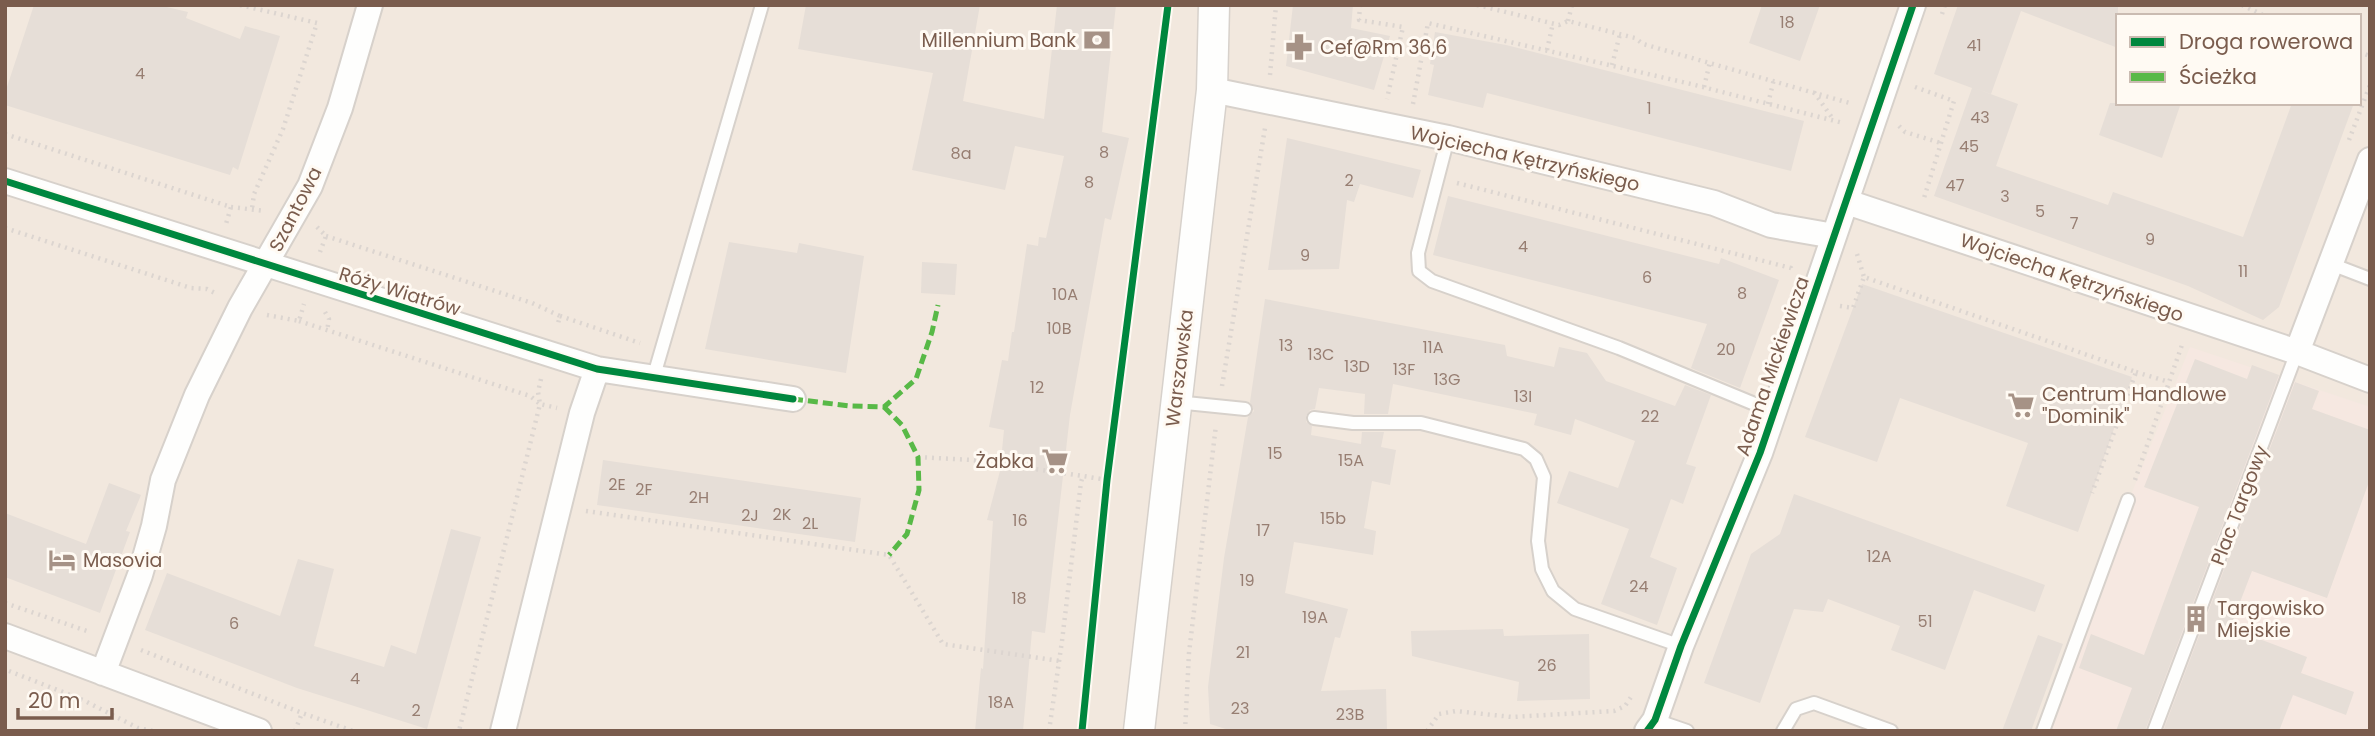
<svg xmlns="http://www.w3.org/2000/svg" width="2375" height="736" font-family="Poppins,sans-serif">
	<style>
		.residential { fill: #f2e8de; fill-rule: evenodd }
		.commercial { fill: #f6e8e1 }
		.building { fill: #e6ded7 }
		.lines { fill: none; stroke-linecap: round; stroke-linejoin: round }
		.service-casing { stroke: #d7d1cb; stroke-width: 16 }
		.minor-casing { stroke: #d7d1cb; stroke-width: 28 }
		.tertiary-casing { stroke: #d7d1cb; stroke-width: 33 }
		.path { stroke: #dcd5d0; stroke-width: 4.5; stroke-dasharray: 2 5; stroke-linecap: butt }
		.service { stroke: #fefefd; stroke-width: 12 }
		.minor { stroke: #fefefd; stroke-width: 24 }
		.tertiary { stroke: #fefefd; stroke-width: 30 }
		.quiet { stroke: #58b947; stroke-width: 5; stroke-dasharray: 10 5; stroke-linecap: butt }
		.cycleway-casing { stroke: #fffaf3; stroke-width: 11 }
		.cycleway { stroke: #00873e; stroke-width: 7 }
		.labels { text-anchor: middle; stroke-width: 6; stroke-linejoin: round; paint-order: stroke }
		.number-label { font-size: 16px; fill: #977e72 }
		.poi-label { font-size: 19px; fill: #7a5c4d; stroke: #fffaf3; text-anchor: start }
		.street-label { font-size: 19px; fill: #7a5c4d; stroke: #fffaf3 }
	</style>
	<rect width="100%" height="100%" fill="#f9f5f0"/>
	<path class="residential" d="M5 5H2370V731H5ZM2118 16H2359V103H2118Z"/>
	<path class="commercial" d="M2190 347 2370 407V666L2367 673 2370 675V731H2037Z"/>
	<path class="building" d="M34 5H158L188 12 186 18 240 39 245 26 280 36 238 170 233 167 230 175 5 105V93Z
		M806 5H980L963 101 1044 119 1057 5H1116L1102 132 1129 138 1111 220 1105 218 1070 415 1045 633 1032 631 1023 731H975L981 668 983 669 993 521 987 520 1000 471 1004 430 989 427 1002 360 1008 361 1012 332H1014L1027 244 1038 246 1039 237 1046 238 1064 156 1015 146 1005 190 912 170 933 73 798 49Z
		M1293 5H1353L1351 28 1390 36 1374 90 1286 66Z
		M1762 5H1820L1800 61 1749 43Z
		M1958 5H2118V48L2021 11 1991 94 1974 88 2018 104 1996 166 2108 205 2113 192 2243 237 2292 103H2354L2279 307 2263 320 2188 286 1934 196 1972 88 1934 74Z
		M1435 32 1506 45 1804 121 1791 171 1487 93 1483 108 1428 95 1434 65 1430 64Z
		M2110 103H2181L2162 158 2099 135Z
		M1287 138 1421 170 1413 198 1360 184 1354 202 1347 200 1339 269 1268 270Z
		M1448 196 1719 264 1721 258 1779 280 1740 388 1691 368 1707 324 1433 255Z
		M729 242 797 253 799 243 864 256 846 373 705 349Z
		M922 262 957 264 955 295 921 293Z
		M1862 284 2132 377 2078 532 2006 506 2028 443 1900 398 1877 462 1805 437Z
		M1265 299 1505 345 1507 356 1554 367 1559 347 1587 353 1606 381 1675 406 1685 385 1711 395 1686 464 1696 467 1683 504 1671 499 1650 557 1677 568 1657 625 1601 604 1629 529 1557 503 1569 471 1618 488 1635 441 1575 419 1571 435 1534 425 1537 414 1393 384 1388 414H1364L1365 394 1319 388 1315 409 1310 410 1306 416V422L1312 426 1311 435 1361 444 1362 432H1384L1381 447 1396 450 1390 485 1372 481 1364 528 1376 531 1373 555 1294 542 1285 593 1348 609 1340 638 1335 637 1321 691 1386 689 1387 731H1232L1210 724 1208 687 1224 558 1248 417 1254 411 1250 402Z
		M2195 359 2247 379 2252 365 2279 375 2145 731H2116L2132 688 2079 668 2091 634 2144 655 2199 507 2144 487Z
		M2295 382 2319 391 2312 409 2370 430V479L2327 598 2252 571 2230 628 2307 657 2301 673 2354 692 2346 715 2293 695 2279 731H2163Z
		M603 460 861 498 855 542 597 505Z
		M109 483 141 495 126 531 130 532 100 613 5 577V513L86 544Z
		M1794 494 2045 585 2035 612 1974 590 1945 670 1891 650 1900 626 1828 599 1823 612 1794 609 1760 703 1704 683 1751 554 1780 534Z
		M451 529 481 537 427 729 297 688 145 630 167 573 280 616 298 559 334 569 314 646 384 667 391 645 416 654Z
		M1503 629 1504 636 1589 634 1590 699 1517 701 1519 682 1412 656 1411 631Z
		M2038 635 2063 644 2031 731H2002Z"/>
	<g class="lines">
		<defs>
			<path id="service" d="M1448 138 1418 253 1419 271 1432 281 1619 348 1774 412
				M2331 264 2370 279
				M653 379 762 5
				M1176 402 1245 409
				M1314 418 1353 423H1421L1524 449 1536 459 1544 477 1538 541 1542 569 1553 591 1575 609 1681 646
				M1655 720 1687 731
				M1783 731 1796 709 1814 703 1891 731
				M2043 731 2128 500
				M2154 731 2297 352"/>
			<path id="minor" d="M1212 90 1448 138 1714 203 1771 225 1834 236
				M5 181 597 369 793 399
				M1847 202 2297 352 2370 380
				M2297 352 2370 160
				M5 636 259 731
				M103 673 140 575 154 526 163 480 197 395 240 308 310 186 340 108 370 5
				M503 731 582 413 597 369
				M1647 731 1655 720 1681 646 1760 453 1913 5"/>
			<path id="tertiary" d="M1139 731 1212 90 1214 5"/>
		</defs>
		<use href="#service" class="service-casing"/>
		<use href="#minor" class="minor-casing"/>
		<use href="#tertiary" class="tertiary-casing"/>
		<path class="path" d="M240 5 317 23 283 129 254 194 252 209
			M1360 5 1359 20 1403 27 1387 99
			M1477 5 1559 25 1568 21 1635 38 1643 44 1853 104
			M2242 5 2265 16
			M1942 14 1945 5
			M1568 21 1572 5
			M1547 50 1553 23
			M2359 52 2370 56
			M1612 65 1620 34
			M1270 75 1276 5
			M1704 87 1710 62
			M1915 87 1954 101 1924 198
			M1814 92 1833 119
			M1413 104 1428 23 1691 84 1843 123
			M1768 104 1774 79
			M1899 126 1905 132 1941 143
			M5 134 231 207 226 224
			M2349 140 2370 85
			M1457 183 1791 268 1792 271
			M231 207 265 211
			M317 227 326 236 320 252
			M5 228 191 288 207 289 217 294
			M326 236 532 303 560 316 557 327
			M1857 254 1864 277
			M1840 306 1853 308 1864 277 2136 372 2092 493
			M325 312 329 319 327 331
			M267 315 299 321 304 304
			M560 316 640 343
			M299 321 530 396 540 404 459 731
			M2136 372 2169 382
			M541 379 538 392 540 404 557 408
			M1222 386 1265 128
			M918 457 972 460 1083 476
			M2135 480 2183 342
			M586 511 889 555 943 644 1060 661
			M5 603 90 632
			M141 650 302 713 353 731
			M9 671 83 700 138 728 153 731
			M295 731 302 713
			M1049 731 1062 641 1081 482 1083 476 1107 480
			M1185 731 1189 653 1216 425
			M1427 731 1439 714 1456 711 1512 717 1614 711 1625 706 1631 697"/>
		<use href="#service" class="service"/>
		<use href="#minor" class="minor"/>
		<use href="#tertiary" class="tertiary"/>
		<path class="quiet" d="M793 399 850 406 884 407 916 379 932 332 938 305
			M884 407 902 425 918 457 919 490 907 534 889 555"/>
		<defs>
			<path id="cycleway" d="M5 181 597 369 793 399
				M1082 731 1107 480 1168 5
				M1647 731 1655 720 1681 646 1760 453 1913 5"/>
		</defs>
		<use href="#cycleway" class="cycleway-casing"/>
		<use href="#cycleway" class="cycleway"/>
	</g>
	<defs>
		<symbol id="bank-bare" viewBox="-9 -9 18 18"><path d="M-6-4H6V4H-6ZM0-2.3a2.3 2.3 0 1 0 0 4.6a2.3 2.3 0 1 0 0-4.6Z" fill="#a69286" stroke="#fffaf3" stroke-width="2.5" paint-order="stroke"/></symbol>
		<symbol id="pharmacy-bare" viewBox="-9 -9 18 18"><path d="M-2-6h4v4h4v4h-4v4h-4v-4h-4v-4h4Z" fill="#a69286" stroke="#fffaf3" stroke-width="2.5" paint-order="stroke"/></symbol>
		<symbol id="supermarket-bare" viewBox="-9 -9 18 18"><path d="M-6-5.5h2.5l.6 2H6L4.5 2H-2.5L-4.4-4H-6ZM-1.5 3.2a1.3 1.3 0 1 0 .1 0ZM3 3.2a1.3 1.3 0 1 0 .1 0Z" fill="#a69286" stroke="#fffaf3" stroke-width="2.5" paint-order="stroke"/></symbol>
		<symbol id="hotel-bare" viewBox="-9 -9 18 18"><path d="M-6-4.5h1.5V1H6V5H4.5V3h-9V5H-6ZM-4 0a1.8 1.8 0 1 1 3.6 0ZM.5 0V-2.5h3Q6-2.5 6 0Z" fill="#a69286" stroke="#fffaf3" stroke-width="2.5" paint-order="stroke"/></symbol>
		<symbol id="building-bare" viewBox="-9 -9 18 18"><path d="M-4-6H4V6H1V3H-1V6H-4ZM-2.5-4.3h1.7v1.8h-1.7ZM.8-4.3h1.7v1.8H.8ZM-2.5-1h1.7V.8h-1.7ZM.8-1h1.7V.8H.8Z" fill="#a69286" stroke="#fffaf3" stroke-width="2.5" paint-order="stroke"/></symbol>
	</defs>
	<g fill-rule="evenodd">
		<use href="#bank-bare" x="1078" y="21" width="38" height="38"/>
		<use href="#pharmacy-bare" x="1280" y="28" width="38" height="38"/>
		<use href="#supermarket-bare" x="2002" y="386" width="38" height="38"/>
		<use href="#supermarket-bare" x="1036" y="442" width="38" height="38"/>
		<use href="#hotel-bare" x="43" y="541" width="38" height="38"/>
		<use href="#building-bare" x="2177" y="600" width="38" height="38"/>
	</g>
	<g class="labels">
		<g class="number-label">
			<text x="1787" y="28">18</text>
			<text x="1974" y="51">41</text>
			<text x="140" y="79">4</text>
			<text x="1649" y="114">1</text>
			<text x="1980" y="123">43</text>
			<text x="1969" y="152">45</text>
			<text x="1104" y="158">8</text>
			<text x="961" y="159">8a</text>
			<text x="1349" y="186">2</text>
			<text x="1089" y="188">8</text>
			<text x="1955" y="191">47</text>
			<text x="2005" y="202">3</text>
			<text x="2040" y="217">5</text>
			<text x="2074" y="229">7</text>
			<text x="2150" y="245">9</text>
			<text x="1523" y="252">4</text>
			<text x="1305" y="261">9</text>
			<text x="2243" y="277">11</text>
			<text x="1647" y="283">6</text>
			<text x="1742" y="299">8</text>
			<text x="1065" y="300">10A</text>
			<text x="1059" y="334">10B</text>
			<text x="1286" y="351">13</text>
			<text x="1433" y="353">11A</text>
			<text x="1726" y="355">20</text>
			<text x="1321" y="360">13C</text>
			<text x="1357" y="372">13D</text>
			<text x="1404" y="375">13F</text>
			<text x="1447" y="385">13G</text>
			<text x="1037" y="393">12</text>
			<text x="1523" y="402">13I</text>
			<text x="1650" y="422">22</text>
			<text x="1275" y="459">15</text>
			<text x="1351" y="466">15A</text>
			<text x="617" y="490">2E</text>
			<text x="644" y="495">2F</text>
			<text x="699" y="503">2H</text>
			<text x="782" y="520">2K</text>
			<text x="750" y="521">2J</text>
			<text x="1333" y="524">15b</text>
			<text x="1020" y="526">16</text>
			<text x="810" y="529">2L</text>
			<text x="1263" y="536">17</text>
			<text x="1879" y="562">12A</text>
			<text x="1247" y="586">19</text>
			<text x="1639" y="592">24</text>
			<text x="1019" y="604">18</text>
			<text x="1315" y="623">19A</text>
			<text x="1925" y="627">51</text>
			<text x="234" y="629">6</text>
			<text x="1243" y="658">21</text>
			<text x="1547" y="671">26</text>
			<text x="355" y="684">4</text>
			<text x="1001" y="708">18A</text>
			<text x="1240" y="714">23</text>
			<text x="416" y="716">2</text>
			<text x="1350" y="720">23B</text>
		</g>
		<g class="poi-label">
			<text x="1076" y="47" text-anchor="end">Millennium Bank</text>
			<text x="1320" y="54">Cef@Rm 36,6</text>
			<text x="2042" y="401">Centrum Handlowe<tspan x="2042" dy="22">"Dominik"</tspan></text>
			<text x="1034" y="468" text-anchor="end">Żabka</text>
			<text x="83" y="567">Masovia</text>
			<text x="2217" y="615">Targowisko<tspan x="2217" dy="22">Miejskie</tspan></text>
		</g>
		<g class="street-label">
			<text transform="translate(1525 158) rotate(13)" y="7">Wojciecha Kętrzyńskiego</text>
			<text transform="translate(295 209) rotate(-63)" y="7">Szantowa</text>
			<text transform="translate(2072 277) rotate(19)" y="7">Wojciecha Kętrzyńskiego</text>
			<text transform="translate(400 291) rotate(17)" y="7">Róży Wiatrów</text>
			<text transform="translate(1772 366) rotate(-71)" y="7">Adama Mickiewicza</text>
			<text transform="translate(1179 368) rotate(-83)" y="7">Warszawska</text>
			<text transform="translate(2239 505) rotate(-69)" y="7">Plac Targowy</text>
		</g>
	</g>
	<rect width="2375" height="736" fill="none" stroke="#7a5c4d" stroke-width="14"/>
	<rect x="2116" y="14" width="245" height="91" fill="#fffaf3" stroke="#cabbb1" stroke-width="2"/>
	<rect x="2130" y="37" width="35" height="10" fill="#00873e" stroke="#cabbb1" stroke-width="2"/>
	<text x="2179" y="49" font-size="21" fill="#7a5c4d">Droga rowerowa</text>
	<rect x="2130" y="72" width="35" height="10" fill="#58b947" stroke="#cabbb1" stroke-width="2"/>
	<text x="2179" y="84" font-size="21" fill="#7a5c4d">Ścieżka</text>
	<path d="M18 708v10h94v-10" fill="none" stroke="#7a5c4d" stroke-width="3.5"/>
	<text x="28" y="708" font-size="21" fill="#7a5c4d" stroke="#fffaf3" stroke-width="5" paint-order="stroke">20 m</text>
</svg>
